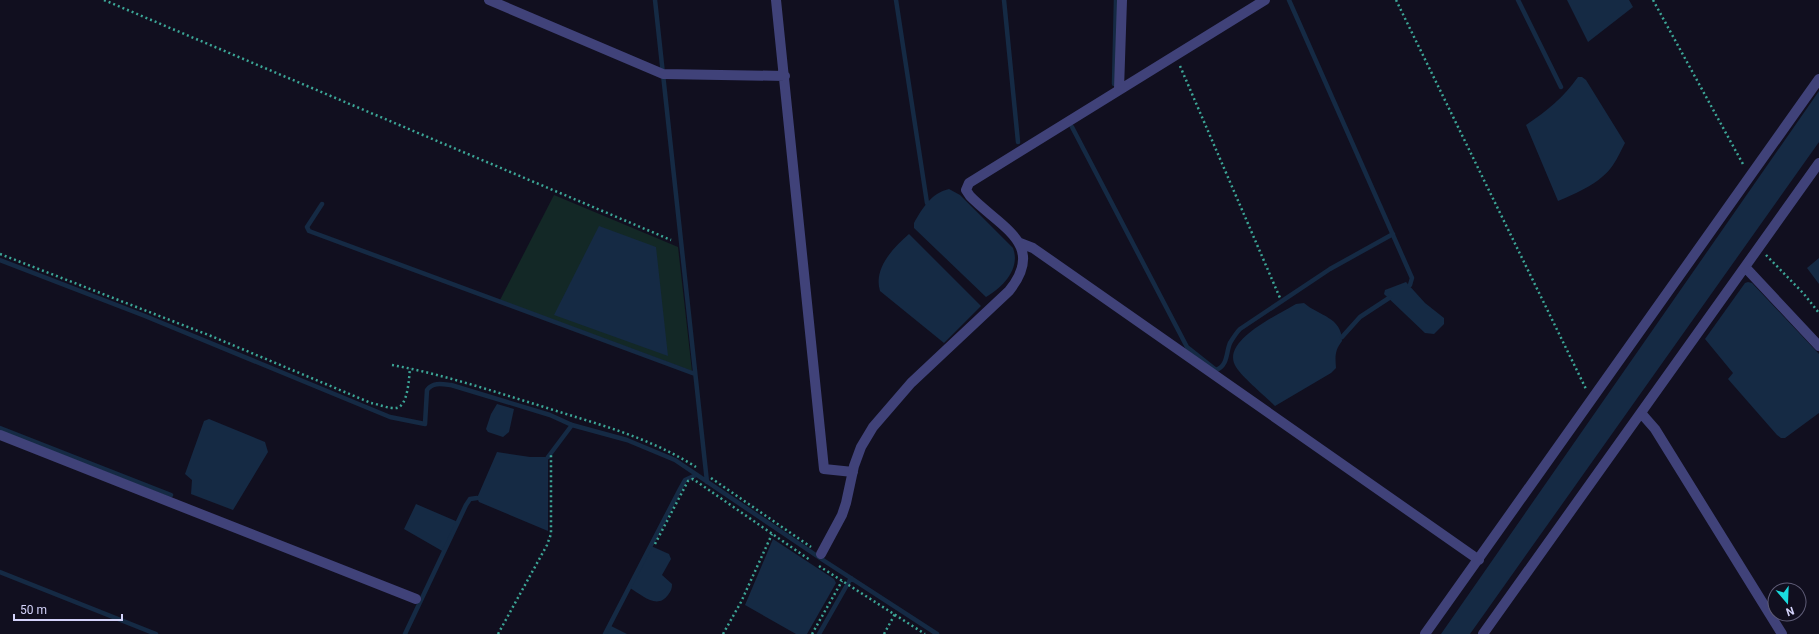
<svg xmlns="http://www.w3.org/2000/svg" width="1819" height="634" font-family="Roboto,sans-serif">
	<style>
		.green { fill: #132826 }
		.water { fill: #152a44 }
		.lines { fill: none; stroke-linecap: round; stroke-linejoin: round }
		.stream { stroke: #152a44; stroke-width: 4.5 }
		.path { stroke: #3ca596; stroke-width: 2.5; stroke-dasharray: 2 3; stroke-linecap: butt }
		.minor { stroke: #404279; stroke-width: 10 }
	</style>
	<rect width="100%" height="100%" fill="#110f1f"/>
	<path class="green" d="M554 195 678 247 692 371 500 300Z"/>
	<path class="water" d="M1567 0H1629L1633 7 1588 42Z
		M1578 77H1582L1586 80 1625 143C1621 150 1618 158 1613 165 1601 183 1577 193 1558 201L1526 125C1548 110 1563 98 1578 77Z
		M1819 91V142L1470 634H1441Z
		M949 189 960 195 1013 248C1021 269 1002 288 986 297L914 228V223C922 209 931 193 949 189Z
		M599 226 656 247 668 356 554 315Z
		M909 234 981 306 944 343 880 291C873 268 894 247 909 234Z
		M1819 258V284L1807 268Z
		M1406 282 1425 303 1444 318V324L1434 334 1425 333 1384 294 1385 290Z
		M1748 282 1752 283 1819 354V413L1785 438H1781L1777 435 1728 379 1733 373 1705 339 1745 283Z
		M1304 303C1319 316 1342 317 1342 341 1335 350 1335 356 1336 368L1331 373 1275 406C1265 396 1243 378 1236 367 1219 341 1280 314 1296 304Z
		M497 404 514 409 509 432 503 437 488 432 486 429 491 414Z
		M209 419 265 442 268 452 233 510 191 494 192 480 185 474 204 421Z
		M497 452 530 457H548V531L479 502 477 498Z
		M416 504 458 522 444 552 404 529Z
		M773 539 834 579 836 583 807 634H796L745 605Z
		M651 546 669 554 671 559 662 575 672 584C672 589 671 591 668 595 657 610 642 595 630 588Z
		M609 625 627 634H605Z"/>
	<g class="lines">
		<path class="stream" d="M655 0 707 482
			M896 0 927 203
			M1004 0 1018 142
			M1289 0 1412 278 1410 285
			M1518 0 1561 87
			M1114 84 1116 0
			M1072 127 1187 347 1216 370C1228 366 1226 352 1230 343 1233 338 1236 333 1240 329L1330 269 1393 234
			M322 204 307 227 309 231 695 374
			M0 260 145 316 390 417 425 424 427 390C433 382 442 384 451 385L550 415 572 425 627 440 675 460 823 560 937 634
			M1342 337 1360 317 1389 298
			M0 428 171 495
			M548 457 572 425
			M0 572 156 634
			M405 634 466 505 470 499 477 498
			M605 634 680 489 685 480 696 475
			M819 634 851 578"/>
		<path class="path" d="M104 0 671 240
			M1396 0 1586 389
			M1653 0 1744 166
			M1180 66 1280 298
			M0 254 211 336 371 403C378 404 389 409 396 408 408 407 409 378 410 368
			M1766 255 1804 294 1819 313
			M392 365C442 374 492 391 541 406 596 424 647 436 696 467
			M711 478 811 547
			M655 544 688 481 693 479 810 560
			M819 566 925 634
			M498 634 547 545 551 534V455
			M723 634 741 602 772 534
			M812 634 842 581
			M884 634 895 614"/>
		<path class="minor" d="M489 0 663 74 785 76
			M776 0 824 469 853 472
			M1119 89 1122 0
			M1020 243 1033 248 1479 560
			M1745 267 1819 346
			M1641 413 1655 429 1782 634
			M0 435 416 599
			M821 554 842 515 846 503 854 466 861 447 873 427 911 383 1009 291C1047 244 1000 227 970 196L966 190 969 183 1265 0
			M1425 634 1819 79
			M1483 634 1819 163"/>
	</g>
	<g transform="translate(1787 602) rotate(161)"><circle r="19" fill="#110f1f" stroke="#5f5d77"/>
	<path d="M0-3L7 15L0 10L-7 15Z" fill="#1adbde"/>
	<text y="-6" font-size="11" font-weight="bold" text-anchor="middle" fill="#d4d3fa">N</text>
	</g>
	<path d="M14 614v6h108v-6" fill="none" stroke="#d4d3fa" stroke-width="2"/>
	<text x="20" y="614" font-size="12" fill="#d4d3fa" stroke="#110f1f" stroke-width="3" paint-order="stroke">50 m</text>
</svg>
